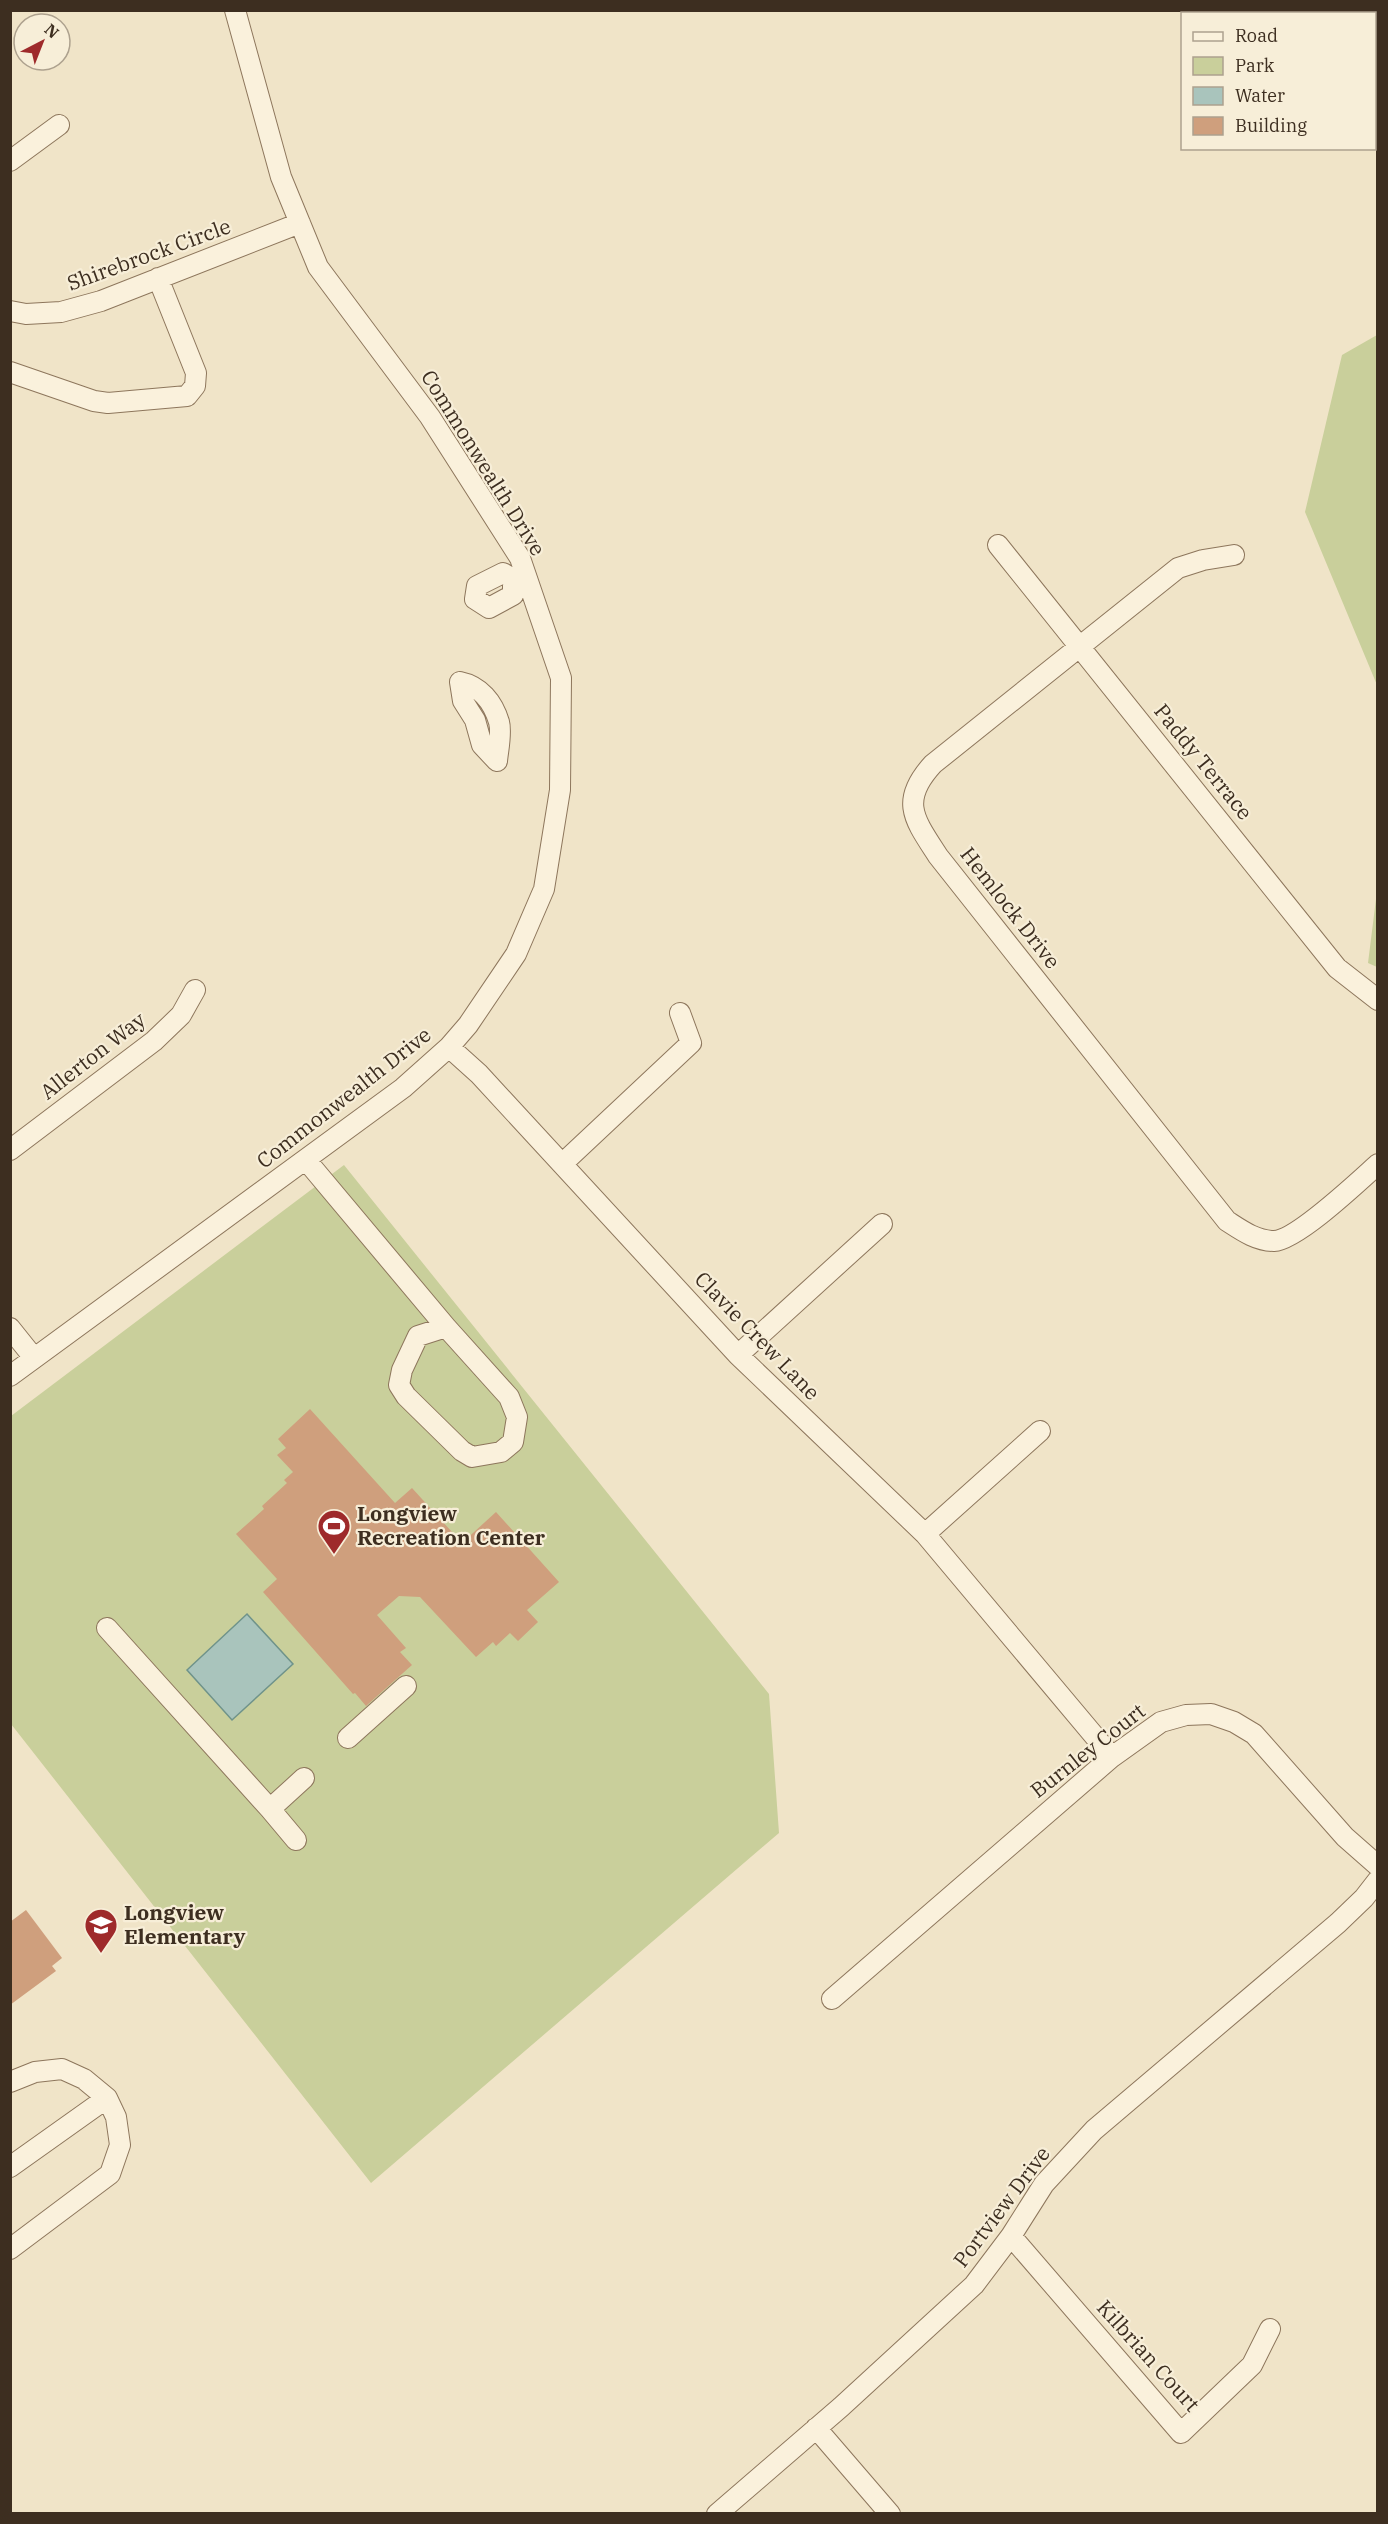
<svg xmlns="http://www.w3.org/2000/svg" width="1388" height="2524" font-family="'IBM Plex Serif',serif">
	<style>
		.green { fill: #c9cf9b }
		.water { fill: #a9c4bc; stroke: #6f938a; stroke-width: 1.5 }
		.building { fill: #cf9f7d }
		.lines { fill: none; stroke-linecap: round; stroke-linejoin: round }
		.minor-casing { stroke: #8d765c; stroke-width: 22 }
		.minor { stroke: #faf1dc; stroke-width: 20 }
		.labels { text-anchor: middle; stroke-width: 4.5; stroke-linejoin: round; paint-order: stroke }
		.street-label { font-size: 21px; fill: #3d2e20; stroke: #f7eed8 }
		.poi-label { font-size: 21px; font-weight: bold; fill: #3d2e20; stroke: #f7eed8; text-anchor: start }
	</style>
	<rect width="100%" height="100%" fill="#f0e4c8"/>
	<path class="green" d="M1377 335V685L1305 512 1342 355Z
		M1377 891V967L1368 963Z
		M344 1165 769 1694 779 1833 371 2183 11 1724V1416Z"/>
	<path class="water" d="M247 1614 293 1664 232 1720 187 1670Z"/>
	<path class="building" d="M310 1409 395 1503 412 1488 462 1543 496 1512 559 1582 527 1610 538 1622 518 1641 510 1633 496 1646 493 1642 476 1657 420 1597 399 1596 377 1615 406 1648 400 1652 412 1665 366 1706 355 1693 353 1694 263 1592 277 1579 236 1534 264 1509 262 1506 287 1483 284 1480 293 1472 277 1455 286 1448 278 1439Z
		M26 1910 62 1958 52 1966 56 1971 10 2005V1922Z"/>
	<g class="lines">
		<defs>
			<path id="minor" d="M10 161 59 125
				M10 311 26 314 61 312 101 301 300 223
				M10 372 94 401 108 403 187 396 195 386 196 373 158 278
				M998 545 1337 968 1378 1000
				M1234 555 1203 560 1178 568 933 764C899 801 914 819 938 856L1227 1221C1241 1230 1256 1241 1274 1241 1297 1240 1359 1181 1378 1164
				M503 573 513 579V595L489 608 475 599 477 586Z
				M460 682C480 686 493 702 499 722 502 733 498 750 497 761L482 745 475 720 463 701Z
				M449 1047 479 1074 738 1355 925 1534 1112 1757
				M10 1150 154 1041 181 1015 195 990
				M306 1160 446 1327
				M562 1164 691 1043 680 1013
				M446 1327 509 1397 517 1417 513 1442 501 1452 472 1457 462 1451 406 1396 399 1385 402 1370 418 1336Z
				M10 1328 34 1358
				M738 1355 882 1224
				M10 1376 403 1088 449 1047 468 1025 516 954 544 889 560 790 561 678 520 558 430 417 318 267 281 177 235 10
				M925 1534 1040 1431
				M107 1628 270 1809 304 1778
				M348 1738 406 1686
				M270 1809 296 1840
				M832 1999 1112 1757 1161 1722 1186 1715 1211 1714 1234 1722 1254 1734 1345 1837 1378 1866
				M10 2082 35 2072 62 2069 84 2079 107 2098 116 2117 120 2145 110 2174 10 2249
				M10 2167 107 2098
				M1011 2236 1181 2433 1252 2365 1270 2329
				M816 2428 890 2514
				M717 2514 841 2407 974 2285 1011 2236 1044 2184 1094 2130 1338 1923 1364 1898 1378 1880"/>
		</defs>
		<use href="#minor" class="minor-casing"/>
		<use href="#minor" class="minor"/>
	</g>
	<defs>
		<symbol id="stadium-pin" viewBox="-11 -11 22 30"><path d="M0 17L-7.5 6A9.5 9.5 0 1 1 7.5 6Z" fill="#9e2a2b" stroke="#f7eed8"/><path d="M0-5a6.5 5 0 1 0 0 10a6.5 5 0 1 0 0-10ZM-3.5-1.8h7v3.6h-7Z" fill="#fff"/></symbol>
		<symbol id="school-pin" viewBox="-11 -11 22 30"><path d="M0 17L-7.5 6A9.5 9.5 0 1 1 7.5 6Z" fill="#9e2a2b" stroke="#f7eed8"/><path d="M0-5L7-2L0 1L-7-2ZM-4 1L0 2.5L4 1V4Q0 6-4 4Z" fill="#fff"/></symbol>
	</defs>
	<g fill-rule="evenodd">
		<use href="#stadium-pin" x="315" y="1507" width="38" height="52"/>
		<use href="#school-pin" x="82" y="1906" width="38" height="52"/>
	</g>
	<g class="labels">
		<g class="street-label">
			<text transform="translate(149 255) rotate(-20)" y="7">Shirebrock Circle</text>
			<text transform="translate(483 463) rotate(58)" y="7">Commonwealth Drive</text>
			<text transform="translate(1203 762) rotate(51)" y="7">Paddy Terrace</text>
			<text transform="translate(1010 908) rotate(52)" y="7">Hemlock Drive</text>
			<text transform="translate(93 1056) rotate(-38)" y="7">Allerton Way</text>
			<text transform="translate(344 1098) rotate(-38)" y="7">Commonwealth Drive</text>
			<text transform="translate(757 1336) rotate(46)" y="7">Clavie Crew Lane</text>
			<text transform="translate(1088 1751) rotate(-38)" y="7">Burnley Court</text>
			<text transform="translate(1002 2207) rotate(-53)" y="7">Portview Drive</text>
			<text transform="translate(1148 2356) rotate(48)" y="7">Kilbrian Court</text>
		</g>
		<g class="poi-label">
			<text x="357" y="1521">Longview<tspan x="357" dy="24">Recreation Center</tspan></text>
			<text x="124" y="1920">Longview<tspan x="124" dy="24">Elementary</tspan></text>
		</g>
	</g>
	<rect width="1388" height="2524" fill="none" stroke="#3d2e20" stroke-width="24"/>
	<rect x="1181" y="12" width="195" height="138" fill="#f7eed8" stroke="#ada18e" stroke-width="1.5"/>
	<rect x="1193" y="32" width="30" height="9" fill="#faf1dc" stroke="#ada18e" stroke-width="1.5"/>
	<text x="1235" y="42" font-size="18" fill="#3d2e20">Road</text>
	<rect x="1193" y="57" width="30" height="18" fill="#c9cf9b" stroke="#ada18e" stroke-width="1.5"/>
	<text x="1235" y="72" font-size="18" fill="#3d2e20">Park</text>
	<rect x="1193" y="87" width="30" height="18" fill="#a9c4bc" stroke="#ada18e" stroke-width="1.5"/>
	<text x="1235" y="102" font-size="18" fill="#3d2e20">Water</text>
	<rect x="1193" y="117" width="30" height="18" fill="#cf9f7d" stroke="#ada18e" stroke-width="1.5"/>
	<text x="1235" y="132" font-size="18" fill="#3d2e20">Building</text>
	<g transform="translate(42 42) rotate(42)"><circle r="28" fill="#f7eed8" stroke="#ada18e" stroke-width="1.5"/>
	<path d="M0-4.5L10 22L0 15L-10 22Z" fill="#9e2a2b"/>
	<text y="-9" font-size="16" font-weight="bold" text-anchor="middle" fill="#3d2e20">N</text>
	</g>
</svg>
